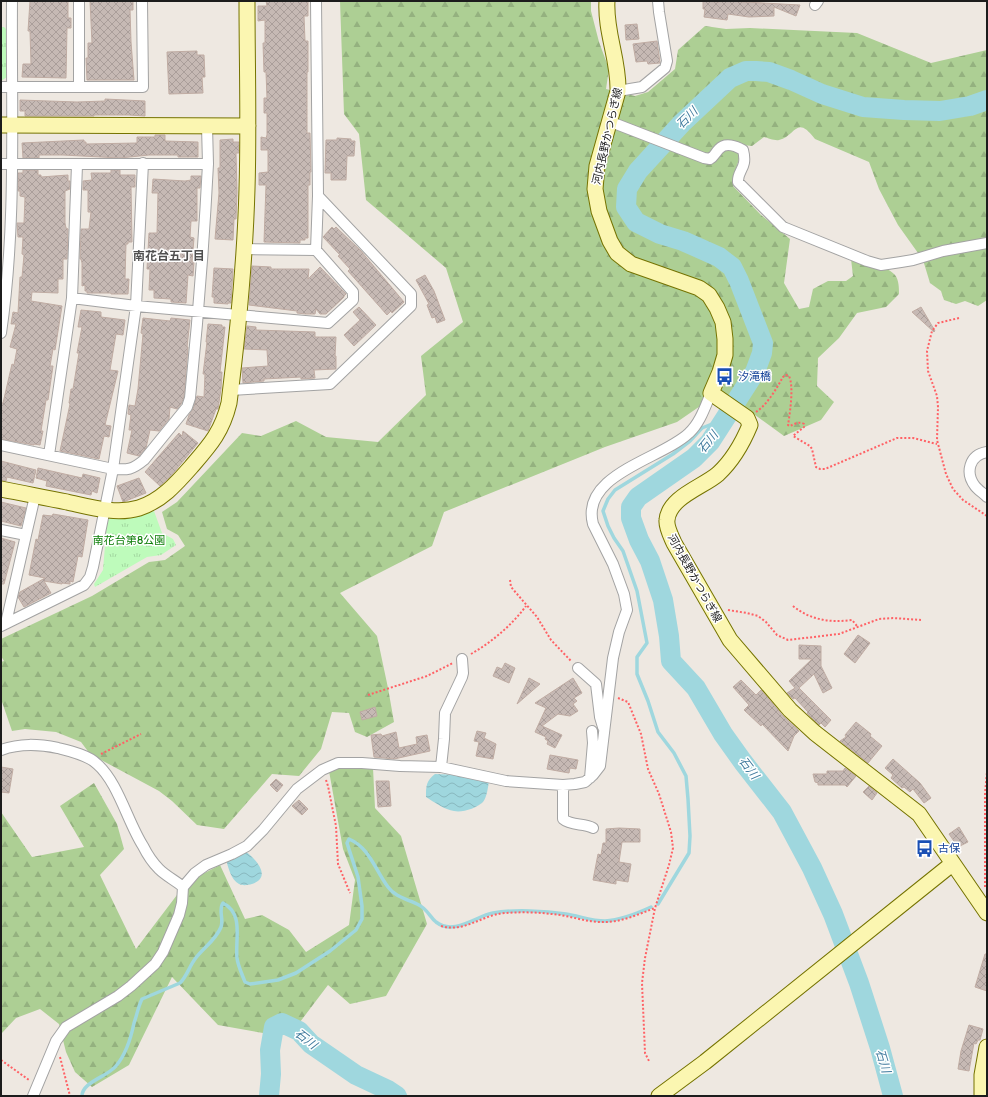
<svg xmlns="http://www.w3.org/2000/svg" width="988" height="1097" font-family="Cabin,'Noto Sans JP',sans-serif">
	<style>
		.forest { fill: url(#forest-firs) }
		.park { fill: url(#park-tufts) }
		.water { fill: url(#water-waves) }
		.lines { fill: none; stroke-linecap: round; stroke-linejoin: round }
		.stream { stroke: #9fd7de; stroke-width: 3.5 }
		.river { stroke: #9fd7de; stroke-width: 20 }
		.building { fill: url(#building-cross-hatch); stroke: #c0aca3 }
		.street-casing { stroke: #a3a3a3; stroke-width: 12 }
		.secondary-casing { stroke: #757301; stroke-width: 17 }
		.path { stroke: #ff6165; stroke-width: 2; stroke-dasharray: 2 2; stroke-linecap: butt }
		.street { stroke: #fff; stroke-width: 10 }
		.secondary { stroke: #fbf6b1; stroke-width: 15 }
		.labels { text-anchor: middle; stroke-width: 3; stroke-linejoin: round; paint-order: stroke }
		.street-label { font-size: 11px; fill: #1c1c1c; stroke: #fff }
		.transit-label { font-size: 11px; fill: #164399; stroke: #fff; text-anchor: start }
		.park-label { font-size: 11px; fill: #0c7d07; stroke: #fff }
		.water-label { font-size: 12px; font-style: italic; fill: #417b9e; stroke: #fff }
		.neighbourhood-label { font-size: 12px; font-weight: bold; fill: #4f4f4f; stroke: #fff }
	</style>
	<defs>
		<pattern id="forest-firs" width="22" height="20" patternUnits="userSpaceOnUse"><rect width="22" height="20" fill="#adcf94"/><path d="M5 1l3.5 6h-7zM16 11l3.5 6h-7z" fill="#94b17f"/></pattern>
		<pattern id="park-tufts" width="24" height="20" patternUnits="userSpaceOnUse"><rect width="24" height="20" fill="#befbbb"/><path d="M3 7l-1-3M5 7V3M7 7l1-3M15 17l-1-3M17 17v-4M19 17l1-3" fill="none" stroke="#a3d7a0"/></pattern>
		<pattern id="water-waves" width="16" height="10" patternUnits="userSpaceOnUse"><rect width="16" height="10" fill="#9fd7de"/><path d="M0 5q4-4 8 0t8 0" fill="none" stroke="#88b8be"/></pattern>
		<pattern id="building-cross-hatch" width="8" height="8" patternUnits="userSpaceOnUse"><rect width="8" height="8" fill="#c6b9b4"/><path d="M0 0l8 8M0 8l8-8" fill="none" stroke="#aa9e9a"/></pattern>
	</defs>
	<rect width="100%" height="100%" fill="#eee8e1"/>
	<path class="forest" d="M340 1H591V11L599 42 609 69 606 89 635 96 648 92 675 69 678 50 705 26 726 29 750 28 857 33 931 63 987 50V300L978 306 965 301 956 304 944 300 941 291 930 283 923 260 898 225 879 189 869 162 815 139C796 114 796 136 779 140 775 141 768 138 764 137L752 146 743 145 736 169 733 186 761 215 790 239 784 283 799 309 809 307 813 289 828 281H846L853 276 851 259C864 263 885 264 895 275 899 280 899 288 899 294L886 307 857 313 839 338 818 358 817 386 834 402 821 420 784 436 722 391 677 422 605 447 444 512 432 546 340 593 377 636 388 688 394 722 367 737 355 732 349 713 332 712 321 749 299 776 272 774 224 829 197 825 172 801 159 791 90 754 81 742 56 732 25 729 12 731 1 699V662L4 661 1 656V639L92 596 149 562 165 560 185 546 178 535 167 529 162 512 177 502 242 433 261 436 296 421 326 437 378 442 426 395 421 356 463 322 446 268 366 200 359 134 344 114Z
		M340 766 373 768 375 808 401 836 427 924 386 996 350 1004 328 985 300 1022 263 1033 218 1025 172 977 129 1065 92 1087 75 1072 66 1052 59 1024 40 1009 16 1018 1 1034V812L32 857 84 847 60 806 94 783 117 824 124 849 100 875 136 949 183 887 193 879 220 865 245 919 262 915 289 930 306 952 349 925 355 880 343 849 329 771Z"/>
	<path class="park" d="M1 27H4L8 31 7 77 1 81Z
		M154 511 162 533 173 539 176 545 161 555 147 557 95 587 94 584 103 570 107 521 111 517C126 518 139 516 154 511Z"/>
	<path class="water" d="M435 774 461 775 489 781C488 787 487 797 483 802 477 808 462 813 454 811 445 810 434 802 426 797 426 786 426 781 435 774Z
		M245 851C255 858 273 877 252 884 248 885 243 886 239 884 231 880 228 867 226 859Z"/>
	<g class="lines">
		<path class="stream" d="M658 904 689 853 690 836 688 799 686 776 674 753 658 732 648 701 637 674V657L647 643 637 591 623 551 614 538 608 526 603 511 608 499 615 490 673 454 690 441 702 428 727 418
			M82 1096C82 1082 107 1077 116 1066 126 1054 131 1038 134 1023 137 1015 138 1007 142 999L180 983C187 976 189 967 195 959 203 948 216 940 221 927 224 919 218 910 223 903 244 914 235 938 237 958 238 966 242 974 245 982L250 984 278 980 296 973 330 951 356 930 362 919V906L358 877 347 843 349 839C370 848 375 870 388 887 396 898 408 899 419 905 427 909 430 917 436 922 454 936 476 916 493 913 514 909 546 911 566 914 579 916 592 921 605 921 621 920 636 914 651 907"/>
		<path class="river" d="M269 1096 271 1074 270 1050 274 1027 282 1023 299 1031 311 1044 356 1075 388 1090 397 1096
			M893 1096 880 1048 859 983 833 914 812 868 782 812 743 762 723 734 696 688 671 661 669 636 663 600 650 561 639 540 631 518V507L638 497 694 458 710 442 755 372 762 353 763 343 739 281 732 267 719 257 683 241 660 234 636 222 626 207 627 189 638 171 682 123 730 78 746 71H756L769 72 791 80 822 94 863 107 904 110 940 111 970 106 987 100"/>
	</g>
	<path class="building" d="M30 1H68V18H71V28H67L66 78 22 77 23 64H31L30 31H28Z
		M90 1H133V10H130L131 42 134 80H87L86 58H88V43H92Z
		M266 1H308V16H304L305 41H308V72H307V133H310L311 172H310V185H308V238H305V240H300V243L264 242 266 185H259V173L268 172V150H261V137L266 138 267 135V113H264V98H267L266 72H264L263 43H265V20L258 21V6H267Z
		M703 1 719 2V1H727L800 5 796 16 774 7V16L749 17 728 14 727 20 704 17 705 9H703Z
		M637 24 639 39 626 40 625 25Z
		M657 41 660 63 648 64 647 61 636 62 633 44Z
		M197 51V55H204L205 77H202L203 93 169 94 167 52Z
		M105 99 145 101V116L129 115H94V116H25V111H20V100L77 102 105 101Z
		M155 135H165V141L198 142V157H178V155H149L120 158 63 155H39V158H23L22 143 84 140V142H86V144L137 143V137H155Z
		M337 138 351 139V141H355L354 156H347L346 180H331V173H325L326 140H337Z
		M233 139V142H239V153H236L237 192 236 219H234L233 240 215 239 219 193 218 168H220V140Z
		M23 170H38V175H41V177L68 175V181H70V189L65 191V223L66 228 68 229 67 259H63V279H58V293L32 292 31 301 62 306 55 350 53 349 50 366H53L48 400H46L41 431H43L40 445 34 444V445L1 439V403H3L12 364 14 365 17 349 10 347 16 324H11L13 312 18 313 20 277H22L24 255 22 254 23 237H18L17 223H24L25 197 20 196V191H18V173H23Z
		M111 170H120V175H135V187H131L132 242H128V244H126L125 279H129L128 294H111V293H87V291H85V285L82 286V263L81 259H80L81 229H89L91 212H88V190H83V181L92 180 91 173H111Z
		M191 176H201L200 188H197V221H191L190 237 194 238 192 262H194L193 276 188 275 186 303 171 302V299L154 298V290H149L150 269H147L149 233H157L158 193H152L153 179 185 181 191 180Z
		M332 227 334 229 336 227 361 251 404 302 392 313 391 311 387 315 348 271 350 269 338 256 340 255 323 237Z
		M252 266 271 267V269H309L308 279 320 267 346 294 344 296V297L326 314H320L316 309 315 314H306L297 313V311L249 305Z
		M214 268 233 269 231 303H228V304L214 303V297H212Z
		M425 275 434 291 445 320 437 323 435 317 432 318 427 305 429 304 416 280Z
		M359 307 376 325 354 346 344 335 360 320 353 312Z
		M921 307 935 331 934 332 912 312Z
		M81 310 101 312V317L125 320 123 335 116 334 110 370 118 371 105 425 111 426 109 437 104 436 99 459 60 451 70 404 69 403 71 389H73L79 353H77L82 327H78Z
		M143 318 170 321 171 318 190 320 187 347H188L184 397 181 404 177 409 170 407 169 419 159 431 150 430 146 448 139 456 127 453 132 430H129L131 415 128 414 129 405 135 406 138 389 143 334 141 333Z
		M208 324 222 325V327H225L220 372H222L221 389 218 409H216L208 431 186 424 189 415 193 409 197 396 204 397 205 374H203L207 342H206Z
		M247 326 256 327V330L315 332V337H336L335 356H336V369L314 370 315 378 301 379V377L264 379V381L243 383 242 368 268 366 267 350 244 349Z
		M183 431 198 443 170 477 160 486 145 472 179 433 182 436Z
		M1 461 36 470 33 483 7 477 6 481 1 480Z
		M38 468 82 478 83 474 100 478 97 493 92 491 91 495 46 486 47 481 36 478Z
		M139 478 146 493 123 502 117 486Z
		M1 502 26 508 21 526 1 521Z
		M53 514 88 520 82 557 78 556 73 582 70 581V584L62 583V584L44 581 51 593 24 607 18 597 20 592 45 578 29 575 36 539 38 540 43 515 52 516Z
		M1 538 15 542 4 584H1Z
		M858 635 870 643 855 663 844 654Z
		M799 645 821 646V666L832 688 823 693 814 674 799 688 831 720 825 727 821 723 819 725 807 713 808 712 795 698 793 699 787 693 795 688 789 681 812 659H799Z
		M505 663 515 668 509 683 493 676 497 667 502 669Z
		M529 678 540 684 517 704Z
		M573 678 582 693 574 698 577 701 573 704 578 711 570 716 558 714 542 726 562 735 555 748 547 744 548 741 545 739 546 737 535 732 546 708 535 703Z
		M741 680 756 695 761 690 783 716 799 731 794 736 788 751 762 724 761 726 744 710 749 705 733 687Z
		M375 707 377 716 362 720 360 712Z
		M856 722 871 734 870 736 882 746 868 763 840 741 846 737 845 735Z
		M477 731 486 733 484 738 496 744 493 759 476 756 479 742 474 741Z
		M396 732 399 748 417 744 416 737 427 735 430 751 394 759 374 757 371 735 381 734 382 736Z
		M550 755 578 760 576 769 570 768 569 773 547 769Z
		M893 759 920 783 931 798 924 803 913 789 910 792 904 787 902 788 891 778 893 775 885 768Z
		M1 767 13 769 9 793 1 792Z
		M845 768 856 776 847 787 845 785H818V783L815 782 813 774H827V771H843Z
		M276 779 283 785 277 792 270 785Z
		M376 781H389L391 806 378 807Z
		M869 786 877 793 872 800 863 792Z
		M299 800 308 809 302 815 292 806Z
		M959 827 968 842 958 847 949 834Z
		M619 828 640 829V842H622L619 862 631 864 628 882 616 880V884L593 880 598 854 601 855 603 843H606V829Z
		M985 954H987V991L975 987Z
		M969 1025 983 1029 980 1040H978L976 1044 974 1043 969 1071 958 1069 961 1051Z"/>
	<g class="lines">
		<defs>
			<path id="street" d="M79 1V86
				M815 5 818 1
				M1 87H143L142 1
				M618 91 642 87 665 68 667 61 659 12 658 1
				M611 122 704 158 710 159C714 157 715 153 719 149 725 142 736 146 743 150 748 169 737 170 738 182L783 227 867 261 881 265 901 262 913 260 943 251 987 243
				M207 126 208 164
				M1 164H208C204 242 198 320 190 398L187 407 144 460C132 470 128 470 113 469L1 445
				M244 249 316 250
				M72 298 136 306 328 323 353 300V292L316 250 318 196 316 1
				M1 333C17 223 11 111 12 1
				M231 390 330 384 411 306V294L318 196
				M987 452C969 455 965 473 975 486 978 490 983 493 987 497
				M49 455 72 298 77 165
				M1 530 26 535 6 623
				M26 535 35 496
				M1 626 84 585 90 577 93 567 113 469 136 306 143 163
				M578 668 596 684 600 717 603 727
				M1 750C20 743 38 744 58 748 70 751 88 755 97 764 118 782 128 823 143 846 147 854 153 863 159 869 166 876 176 881 183 887
				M441 767 444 739 445 713 462 677 463 673 462 659
				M590 778 593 743 592 731
				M563 785V819C571 826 584 823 593 828
				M33 1096 56 1041 66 1027 118 996 131 986 155 964 163 952 179 915 182 903 183 887 195 873 206 865 232 854 247 846 263 830 297 789 322 770 338 763H362L400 766 441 767 506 781 563 785 575 784 585 782 593 775 600 766 613 658 619 632 627 610 624 594 613 564 593 524C580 474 662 459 689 433 700 423 705 407 711 393"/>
			<path id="secondary" d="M607 1C605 32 619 60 618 91L597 166 595 189 599 211 610 241 617 253 631 264 699 288 709 295 717 308 723 322 725 339V355L720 372 711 393 747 418 750 425C743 442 732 461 718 474 703 487 669 497 667 520 666 527 671 536 674 543L730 640 790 710 815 733 919 814 987 913
				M1 125 248 126
				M1 489C23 493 45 498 67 502 90 507 116 515 139 508 161 501 176 484 191 467 210 445 222 432 229 403 238 332 245 260 247 189 249 126 247 63 247 1
				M659 1096 705 1062 952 864
				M982 1096V1075L987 1047"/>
		</defs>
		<use href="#street" class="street-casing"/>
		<use href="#secondary" class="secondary-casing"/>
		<path class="path" d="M959 318 938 323 932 331 927 351 928 371 937 396 938 407 937 440 946 474 953 489 963 500 987 516
			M756 412C768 404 776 389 783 377L786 375 789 376C794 386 790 413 788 425L790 426C794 424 800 421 804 424V427L793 436 810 446 812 449 816 467 820 469H825L897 438H913L937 444
			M510 580 511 587 537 617 551 640 571 661
			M793 606C810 620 831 623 852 620L857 626
			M728 610 747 613 758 616 766 622 777 635 788 640 839 634 879 619 893 618 921 620
			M471 654C492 642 512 625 526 606
			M368 695 427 676 453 663
			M618 698 628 702 641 734 648 769 659 794 671 832 673 848 669 865 655 908 645 958 642 983 645 1053 649 1061
			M101 754 141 734
			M326 780 328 786 336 826 338 864 350 893
			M985 887V793L987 772
			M441 926C465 933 481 915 505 913 520 912 536 912 551 914 569 915 587 923 605 922 622 922 639 914 655 908
			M60 1057 70 1096
			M1 1060 29 1080"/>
		<use href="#street" class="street"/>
		<use href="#secondary" class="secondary"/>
	</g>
	<defs>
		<symbol id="bus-bare" viewBox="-9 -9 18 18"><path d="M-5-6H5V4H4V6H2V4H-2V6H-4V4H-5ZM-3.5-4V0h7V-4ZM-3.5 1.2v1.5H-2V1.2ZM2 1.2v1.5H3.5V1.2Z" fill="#1a4fb4" stroke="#fff" stroke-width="2.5" paint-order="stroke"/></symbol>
	</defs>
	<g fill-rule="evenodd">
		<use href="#bus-bare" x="712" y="364" width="25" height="25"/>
		<use href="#bus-bare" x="912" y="836" width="25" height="25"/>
	</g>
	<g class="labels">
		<g class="street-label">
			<text transform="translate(607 136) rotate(-77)" y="4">河内長野かつらぎ線</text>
			<text transform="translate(695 578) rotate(61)" y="4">河内長野かつらぎ線</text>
		</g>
		<g class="transit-label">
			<text x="738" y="380">汐滝橋</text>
			<text x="938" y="852">古保</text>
		</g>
		<g class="park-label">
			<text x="129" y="544">南花台第8公園</text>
		</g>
		<g class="water-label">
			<text transform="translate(687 118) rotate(-45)" y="4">石川</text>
			<text transform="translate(708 442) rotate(-51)" y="4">石川</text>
			<text transform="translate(749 768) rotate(53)" y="4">石川</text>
			<text transform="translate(306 1039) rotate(38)" y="4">石川</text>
			<text transform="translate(883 1061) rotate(73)" y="4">石川</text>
		</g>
		<g class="neighbourhood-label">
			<text x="169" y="260">南花台五丁目</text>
		</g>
	</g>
	<rect width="988" height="1097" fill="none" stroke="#1c1c1c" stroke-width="4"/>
</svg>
